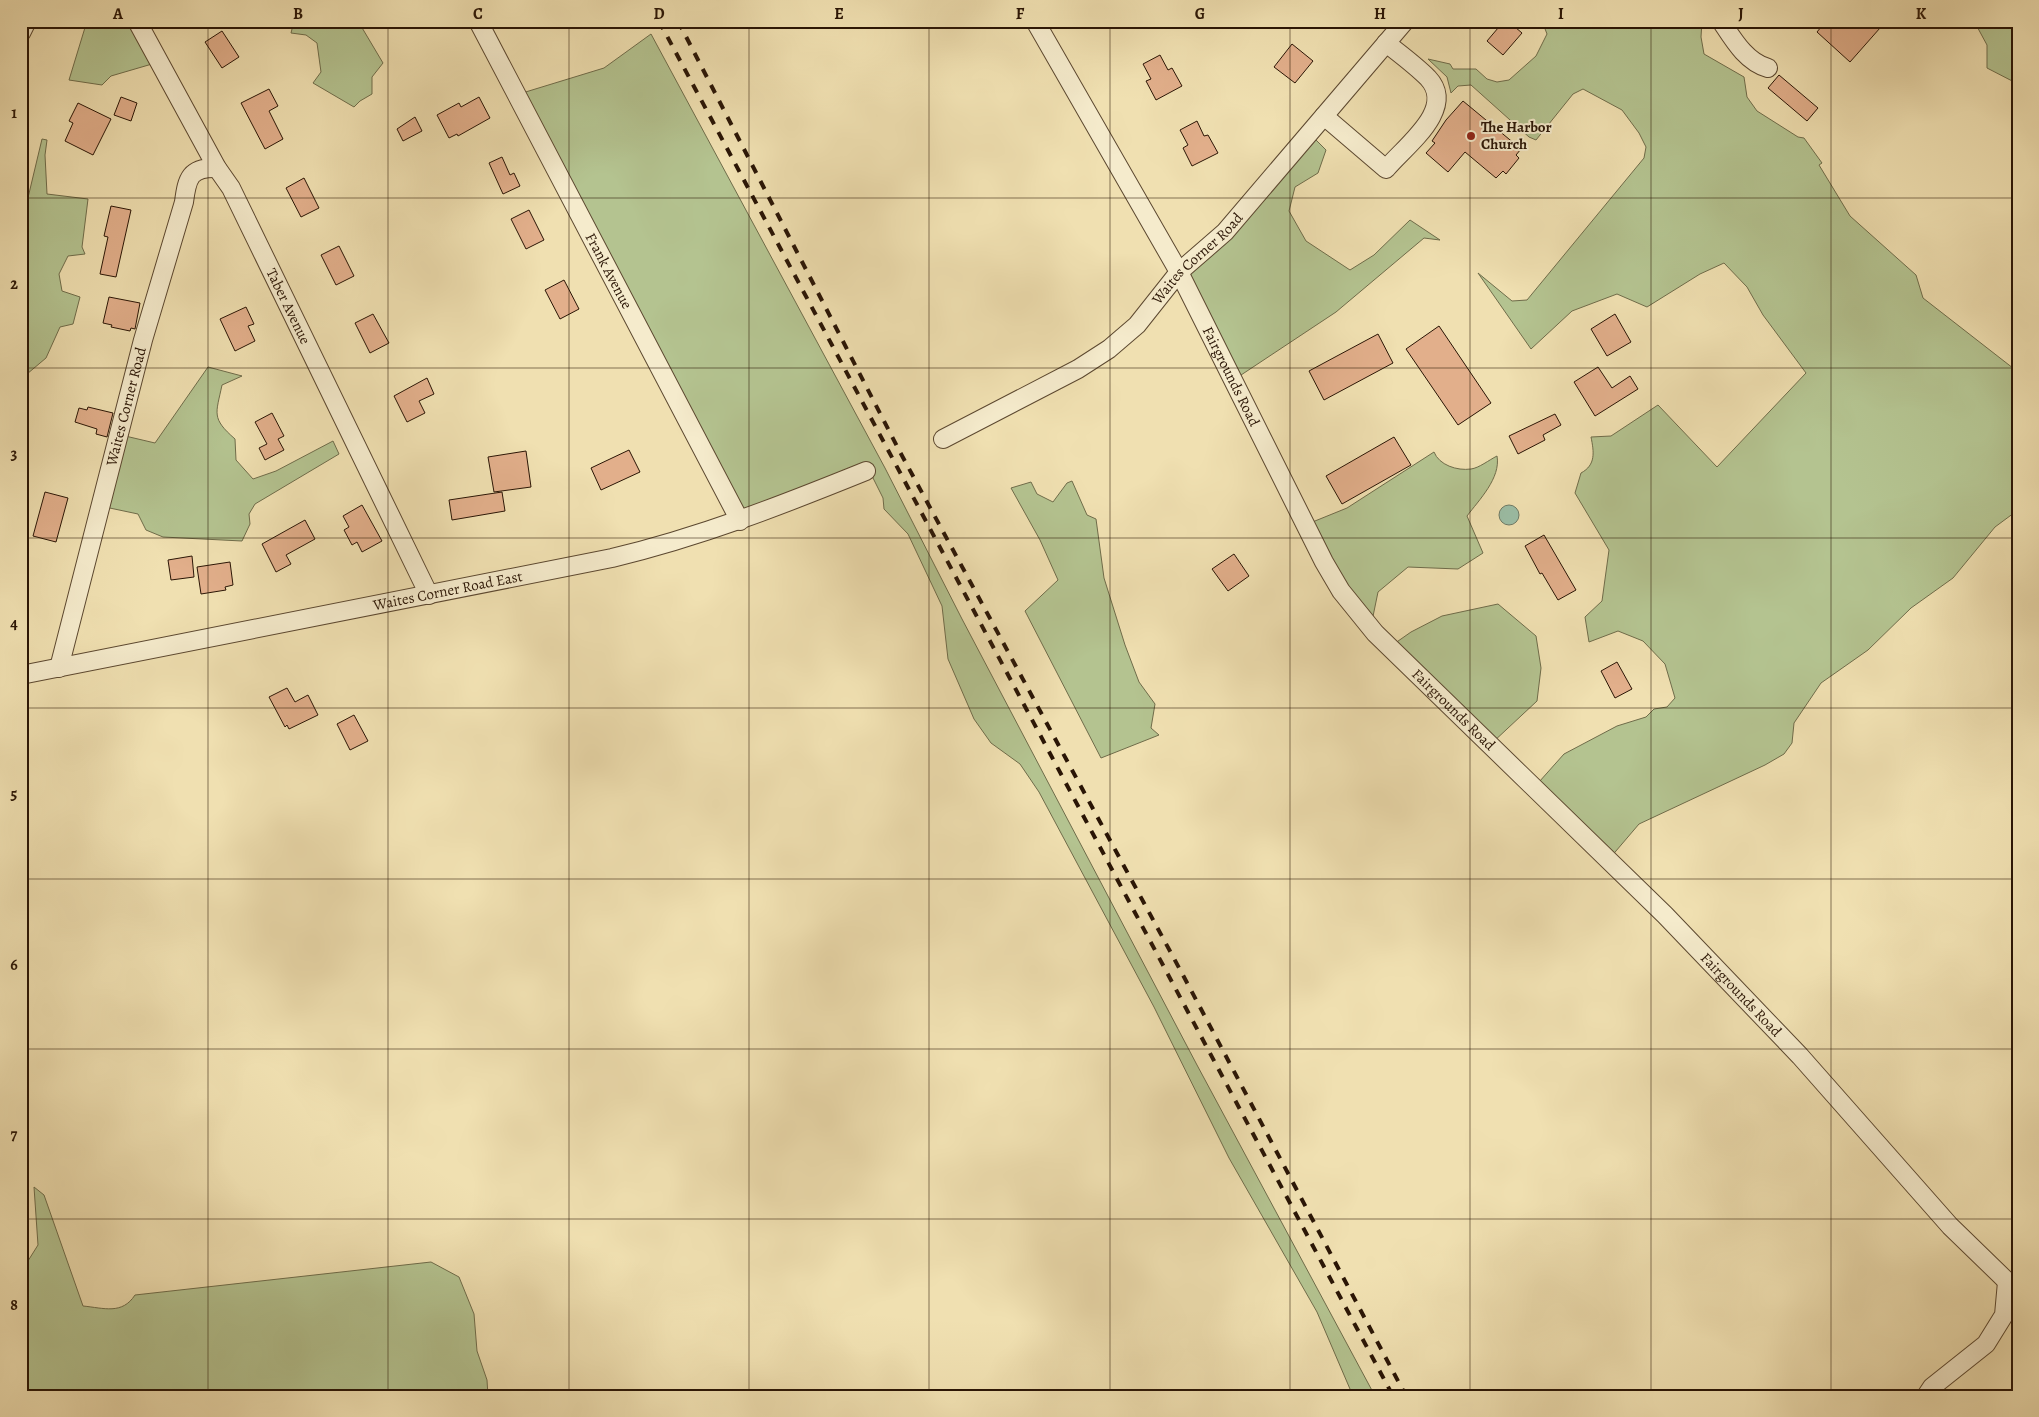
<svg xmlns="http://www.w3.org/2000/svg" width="2039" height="1417" font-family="Alegreya,serif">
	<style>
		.green { fill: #b4c390; stroke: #6f6c4a }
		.water { fill: #9bbea6; stroke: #6e7a66 }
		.building { fill: #e2af8b; stroke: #2a1505 }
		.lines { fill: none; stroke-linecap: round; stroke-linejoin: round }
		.minor-casing { stroke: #5c4830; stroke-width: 20 }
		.minor { stroke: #f5ebcc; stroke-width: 18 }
		.rail { stroke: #2a1505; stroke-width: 4; stroke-dasharray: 9 9; stroke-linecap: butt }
		.grid { fill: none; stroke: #2a1505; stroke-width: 1; stroke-opacity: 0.55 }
		.poi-dot { fill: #8f2418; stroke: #f5ebcc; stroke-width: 2 }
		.labels { text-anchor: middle; stroke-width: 4; stroke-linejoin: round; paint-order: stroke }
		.poi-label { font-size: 15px; font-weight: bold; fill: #2a1505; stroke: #f5ebcc; text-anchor: start }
		.street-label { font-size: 15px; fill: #2a1505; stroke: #f5ebcc }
		.neatline { fill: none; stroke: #2a1505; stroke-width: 2 }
		.grid-label { font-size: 16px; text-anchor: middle; font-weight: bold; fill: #2a1505 }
	</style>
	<rect width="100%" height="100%" fill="#f0e0b1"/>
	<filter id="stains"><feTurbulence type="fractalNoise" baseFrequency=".004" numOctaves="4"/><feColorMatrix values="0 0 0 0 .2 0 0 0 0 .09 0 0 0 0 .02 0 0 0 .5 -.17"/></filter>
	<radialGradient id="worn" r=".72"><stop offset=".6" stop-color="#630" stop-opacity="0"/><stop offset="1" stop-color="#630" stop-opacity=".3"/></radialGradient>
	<path class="green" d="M87 21H140L152 64 111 76 102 85 69 80Z
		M294 21H358L383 63 372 77V94L360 101 354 107 313 83 321 72 317 43 306 35 291 33Z
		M1542 21H1702L1701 37 1704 54 1744 77 1747 97 1757 111 1798 137 1804 138 1822 163 1819 165 1850 216 1916 275 1923 298 2018 372V510L1995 527 1953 578 1911 608 1868 650 1821 683 1794 723 1792 743 1784 754 1765 765 1639 824 1610 858 1539 782 1564 754 1617 726 1646 717 1654 709 1667 707 1675 698 1665 664 1643 641 1618 631 1589 642 1585 617 1602 601 1609 550 1575 493 1581 473C1596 465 1594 452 1591 437L1611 436 1658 405 1717 467 1806 373 1763 315 1747 287 1724 263 1700 274 1647 307 1617 294 1572 311 1531 349 1478 273 1512 301 1527 300 1644 158 1646 147 1639 133 1622 110 1583 89 1573 94 1536 140 1529 137 1471 85 1458 86 1451 93 1447 77 1428 59 1450 64 1453 69H1476L1487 79 1497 82 1509 80 1536 56 1547 34Z
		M1974 21H2014L2018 24V84L1987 68V45Z
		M651 34 885 468 962 619 1197 1065 1375 1396H1353L1317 1312 1229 1158 1154 1007 1039 792 1020 764 991 743 974 719 948 659 942 606 908 534 884 509 883 498 868 468 748 519 519 94 604 68Z
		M1311 135 1326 150 1318 173 1295 187 1289 211 1306 241 1350 270 1374 255 1410 220 1440 240 1424 238 1336 312 1235 379 1181 270Z
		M42 139 47 140 45 155 47 194 88 199 82 247 85 254 68 256 59 274 62 291 80 297 73 324 60 327 46 358 27 374 21 390V227Z
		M208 367 242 376 222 385C216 414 211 418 235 439L236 460 253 479 276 471 333 441 339 454 255 504 249 514 250 524 242 541 163 537 146 530 138 514 105 507 121 435 155 443Z
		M1434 452C1439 465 1457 471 1471 469 1479 468 1489 460 1497 456 1501 478 1479 500 1467 516L1483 553 1458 569 1408 567 1378 592 1371 626 1391 646 1411 632 1442 616 1498 604 1536 636 1541 668 1537 701 1492 743 1489 741 1376 632 1340 587 1310 527V523L1347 508Z
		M1072 481 1087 515 1096 519 1104 578 1125 645 1139 682 1155 704 1151 728 1159 735 1101 758 1025 611 1058 580 1040 540 1011 488 1031 482 1037 494 1053 502 1067 483Z
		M34 1187 44 1195 83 1306C104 1308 122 1315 135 1295L431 1262 459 1277 474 1314 477 1351 487 1380 488 1396H21V1272L38 1245Z"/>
	<path class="water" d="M1499 515a10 10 0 1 1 20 0a10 10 0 1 1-20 0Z"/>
	<path class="building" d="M1504 21H1508L1522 33 1503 55 1487 41Z
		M1826 21H1871L1880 28 1850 62 1817 32Z
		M222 31 239 57 222 68 205 42Z
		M1292 44 1313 61 1295 83 1274 67Z
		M1160 55 1168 70 1172 68 1182 86 1156 100 1146 81 1151 79 1143 64Z
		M1779 75 1818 108 1807 121 1768 88Z
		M269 89 278 106 269 111 283 139 265 149 241 103Z
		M121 97 137 103 131 121 114 115Z
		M479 97 490 118 458 136 457 134 449 138 437 115 459 103 461 107Z
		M1463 101 1521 149 1516 155 1519 158 1506 174 1503 171 1496 178 1465 152 1448 172 1426 153 1435 143 1432 141 1446 120Z
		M78 103 111 119 93 155 65 141 73 123 69 121Z
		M415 117 422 131 403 141 397 129Z
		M1197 121 1204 136 1208 135 1218 153 1192 166 1183 148 1188 145 1180 130Z
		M502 157 510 175 514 173 520 186 503 194 489 163Z
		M304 178 319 208 301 217 286 188Z
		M111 206 131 210 116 277 100 274 108 237 104 236Z
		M529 210 544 240 526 249 511 219Z
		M339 246 354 276 336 285 321 255Z
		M564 280 579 309 560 319 545 290Z
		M109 297 140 303 135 329 131 328 130 331 111 327 112 325 103 323Z
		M246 307 254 324 248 326 255 341 235 351 220 319Z
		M373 314 389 343 370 353 355 323Z
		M1615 314 1631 342 1607 356 1591 329Z
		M1439 326 1491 403 1458 425 1406 349Z
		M1378 334 1393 363 1324 400 1309 371Z
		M1598 367 1612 388 1630 376 1638 389 1595 416 1574 382Z
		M427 378 434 394 419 401 425 413 407 422 394 396Z
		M88 407 113 413 107 437 96 434 97 429 75 422 79 408 87 410Z
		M272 413 284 436 278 439 284 450 265 460 259 448 267 444 255 422Z
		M1555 414 1561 425 1543 435 1545 440 1518 454 1509 436Z
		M1394 437 1411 465 1342 504 1326 476Z
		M629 450 640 472 601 490 591 468Z
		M526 451 531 487 494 492 488 457Z
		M45 492 68 498 56 542 33 536Z
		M502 492 505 511 452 520 449 500Z
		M362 505 382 541 362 552 357 542 352 545 344 530 349 527 343 516Z
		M305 520 315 539 286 555 291 564 276 572 262 544Z
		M1544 535 1576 590 1558 600 1542 573 1540 574 1525 546Z
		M1234 554 1249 576 1228 591 1212 569Z
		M192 556 194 577 171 580 168 560Z
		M230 562 233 585 225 587 226 590 201 594 197 567Z
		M1617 662 1632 689 1615 698 1601 671Z
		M287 688 295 702 308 695 318 715 289 729 287 725 285 727 269 697Z
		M354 715 368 741 350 750 337 724Z"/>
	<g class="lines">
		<defs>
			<g id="minor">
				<path id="s1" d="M478 21 740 521"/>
				<path id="s2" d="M1035 21 1179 272 1324 562 1341 591 1375 633 1665 915 1800 1056 1950 1226 2018 1292"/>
				<path d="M1721 21C1733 39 1746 62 1768 68"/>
				<path id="s3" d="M138 23 217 168 231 188 429 595"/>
				<path d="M21 33 27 21"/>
				<path d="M1324 116 1386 169C1405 146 1457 109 1428 78 1415 65 1400 54 1386 43"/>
				<path id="s4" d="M943 439 1078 369 1109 349 1137 325 1179 272 1225 232 1405 21"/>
				<path id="s5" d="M59 668 143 340 184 202C187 178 190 167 217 168"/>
				<path id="s6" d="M21 675 612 558C700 537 782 505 866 471"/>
				<path d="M1926 1396 1932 1387 1986 1344 2004 1315 2007 1282"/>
			</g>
		</defs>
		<use href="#minor" class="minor-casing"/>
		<use href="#minor" class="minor"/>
		<path class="rail" d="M659 21 1393 1396
			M678 21 900 452 1184 977 1406 1396"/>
	</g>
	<path class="grid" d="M208 21V1396M388 21V1396M569 21V1396M749 21V1396M929 21V1396M1110 21V1396M1290 21V1396M1470 21V1396M1651 21V1396M1831 21V1396M21 198H2018M21 368H2018M21 538H2018M21 708H2018M21 879H2018M21 1049H2018M21 1219H2018"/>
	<circle class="poi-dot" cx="1471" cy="136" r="5"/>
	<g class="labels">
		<g class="poi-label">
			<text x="1481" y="132">The Harbor<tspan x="1481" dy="17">Church</tspan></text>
		</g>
		<g class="street-label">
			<text dy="5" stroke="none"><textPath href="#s4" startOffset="316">Waites Corner Road</textPath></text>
			<text dy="5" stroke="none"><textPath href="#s1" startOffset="282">Frank Avenue</textPath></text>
			<text dy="5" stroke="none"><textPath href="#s3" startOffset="321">Taber Avenue</textPath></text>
			<text dy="5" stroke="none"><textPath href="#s2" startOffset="406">Fairgrounds Road</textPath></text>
			<text dy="5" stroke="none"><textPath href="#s5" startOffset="270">Waites Corner Road</textPath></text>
			<text dy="5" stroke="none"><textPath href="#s6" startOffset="435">Waites Corner Road East</textPath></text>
			<text dy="5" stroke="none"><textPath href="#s2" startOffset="811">Fairgrounds Road</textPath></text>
			<text dy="5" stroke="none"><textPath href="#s2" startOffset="1216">Fairgrounds Road</textPath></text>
		</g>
	</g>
	<rect width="2039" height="1417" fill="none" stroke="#f0e0b1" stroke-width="55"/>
	<rect x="28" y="28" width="1984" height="1362" class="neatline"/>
	<g class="grid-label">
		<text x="118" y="19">A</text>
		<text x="298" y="19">B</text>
		<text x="478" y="19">C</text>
		<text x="659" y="19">D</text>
		<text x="839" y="19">E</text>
		<text x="1020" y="19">F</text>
		<text x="1200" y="19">G</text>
		<text x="1380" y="19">H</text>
		<text x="1561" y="19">I</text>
		<text x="1741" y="19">J</text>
		<text x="1921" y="19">K</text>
		<text x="14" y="118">1</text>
		<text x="14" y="289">2</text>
		<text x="14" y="459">3</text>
		<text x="14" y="629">4</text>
		<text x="14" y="799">5</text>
		<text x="14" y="970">6</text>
		<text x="14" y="1140">7</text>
		<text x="14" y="1310">8</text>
	</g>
	<rect width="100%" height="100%" filter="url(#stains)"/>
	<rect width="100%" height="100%" fill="url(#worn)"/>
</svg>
